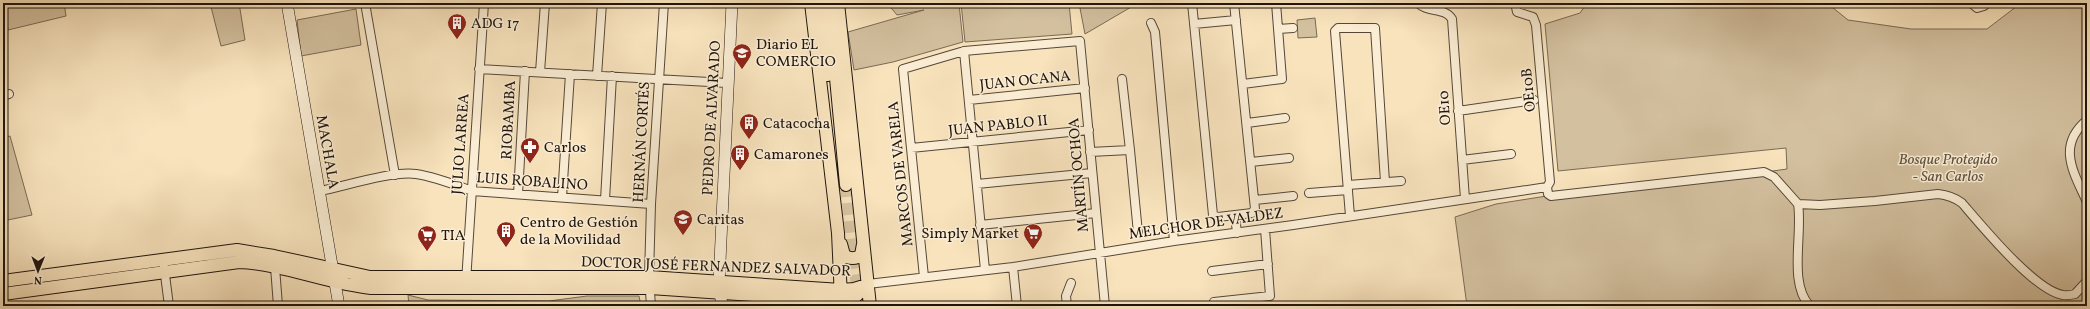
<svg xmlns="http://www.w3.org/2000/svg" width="2090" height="309" font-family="Vollkorn,serif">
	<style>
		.green { fill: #d3c09f; stroke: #796a56 }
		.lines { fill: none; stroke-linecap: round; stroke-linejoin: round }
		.primary-tunnel { stroke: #d7c4a3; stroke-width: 12; stroke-dasharray: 12 6; stroke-linecap: butt }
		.minor-casing { stroke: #554839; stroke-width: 10 }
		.secondary-casing { stroke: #1f140d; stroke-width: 12 }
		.primary-casing { stroke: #1f140d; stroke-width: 14 }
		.minor { stroke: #faedd4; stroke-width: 8 }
		.secondary { stroke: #faedd4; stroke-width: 11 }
		.primary { stroke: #f8e3bd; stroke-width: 12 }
		.labels { text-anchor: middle; stroke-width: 3; stroke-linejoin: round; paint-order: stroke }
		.poi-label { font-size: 15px; fill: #1f140d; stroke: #faedd4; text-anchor: start }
		.street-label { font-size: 15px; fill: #1f140d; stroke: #faedd4 }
		.park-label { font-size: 15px; font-style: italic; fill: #5e5040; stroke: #faedd4 }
	</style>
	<rect width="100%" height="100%" fill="#f8e3bd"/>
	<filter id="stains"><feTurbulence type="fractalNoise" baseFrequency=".005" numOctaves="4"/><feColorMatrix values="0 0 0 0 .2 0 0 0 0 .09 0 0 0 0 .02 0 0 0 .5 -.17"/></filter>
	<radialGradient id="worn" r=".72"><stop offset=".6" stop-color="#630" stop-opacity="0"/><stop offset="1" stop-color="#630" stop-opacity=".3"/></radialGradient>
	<path class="green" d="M3 3H64L66 16 8 30Z
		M210 3H239L245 40 221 46Z
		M887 3H1069L1072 34 965 42 961 3 959 4 963 42 893 62 854 70 848 32 924 10 897 15Z
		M1079 3H1138L1085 34Z
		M1587 3H1827L1848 20 1911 29H1987L2021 3H2087V306H1467L1455 217 1496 204 1572 192 1681 184 1787 169 1786 148 1558 171 1545 24 1580 13Z
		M356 9 361 45 301 56 297 20Z
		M1315 18 1317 37 1298 38 1297 20Z
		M10 136 32 215 3 221V138Z
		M408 295 428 300 549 301 587 296H639L641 306H409Z"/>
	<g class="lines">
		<path class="primary-tunnel" d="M846 185 859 306"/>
		<defs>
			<path id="minor" d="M365 3 395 175
				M1192 3 1213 215 1218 217 1252 213 1255 209 1234 3
				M1418 3C1427 13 1445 7 1452 19L1465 199
				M1515 3 1517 12 1533 17 1536 25 1550 182 1547 187 1548 194 1551 196 1764 172 1774 177 1798 204 1820 205 1875 201 1938 194C1948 195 1954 197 1962 203 1981 225 2035 291 2063 295 2067 296 2071 295 2075 294L2087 281
				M1971 3 1977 8 1984 6 1987 3
				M1151 23 1155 32 1174 241
				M1194 24 1236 20
				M1278 29 1293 28
				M964 51 985 270
				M479 69 727 83
				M540 72 545 3
				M597 76 602 3
				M1243 84 1282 79 1276 3
				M3 96 9 94
				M969 100 1085 88
				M1458 111 1534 100
				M2087 120C2056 146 2074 173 2087 202
				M1247 123 1285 118
				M911 148 1089 130
				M1130 150 1138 233
				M1090 152 1130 150 1122 79
				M1462 160 1511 154
				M1251 162 1289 158
				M977 184 1092 173
				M1348 185 1401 181
				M320 191C346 186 390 171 416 174 436 177 453 184 472 191L651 204
				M1309 193 1348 190
				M518 194 525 71
				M562 197 570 74
				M605 200 612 76
				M1255 200 1293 196
				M1798 204C1803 234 1788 284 1810 306
				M1235 215 1237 233
				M1350 216 1335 31 1338 28H1375L1385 182
				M980 225 1096 213
				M164 267 169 306
				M275 267 278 306
				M1013 267 1017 306
				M1212 271 1268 264
				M924 277 903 69 964 51 1080 41 1105 306
				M466 282 484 3
				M868 284 1013 267 1174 241 1293 225 1547 187
				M3 299 4 306
				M1214 302 1270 296 1265 229
				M651 306 649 277 651 204 664 3
				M1067 306 1066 296 1071 283
				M1951 306H1989"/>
			<path id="secondary" d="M287 3 339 306
				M722 306 719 283 732 3"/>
			<path id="primary" d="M811 3 838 233 841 298
				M820 3 828 75
				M829 3 846 185
				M838 3 870 306
				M841 244 844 255C849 259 856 259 861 255L863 244
				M3 281 237 250 274 256 370 277H649L841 290 854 289 867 285
				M3 294 239 262C284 264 326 283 371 288H650L842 301 855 297 868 284"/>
		</defs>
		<use href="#minor" class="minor-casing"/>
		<use href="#secondary" class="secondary-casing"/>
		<use href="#primary" class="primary-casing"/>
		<use href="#minor" class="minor"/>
		<use href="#secondary" class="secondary"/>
		<use href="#primary" class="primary"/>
	</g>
	<defs>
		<symbol id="building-pin" viewBox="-11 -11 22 30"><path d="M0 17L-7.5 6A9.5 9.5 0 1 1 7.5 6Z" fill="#8f2418" stroke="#faedd4"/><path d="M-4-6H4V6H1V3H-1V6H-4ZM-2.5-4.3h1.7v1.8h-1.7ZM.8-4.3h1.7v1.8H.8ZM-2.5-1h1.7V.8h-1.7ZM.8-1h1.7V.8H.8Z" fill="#fff"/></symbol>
		<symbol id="school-pin" viewBox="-11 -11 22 30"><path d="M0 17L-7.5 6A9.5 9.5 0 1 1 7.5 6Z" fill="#8f2418" stroke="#faedd4"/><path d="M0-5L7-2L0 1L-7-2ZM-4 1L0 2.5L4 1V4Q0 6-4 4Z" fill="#fff"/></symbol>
		<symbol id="pharmacy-pin" viewBox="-11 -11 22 30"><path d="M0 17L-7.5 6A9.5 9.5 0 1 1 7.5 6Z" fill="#8f2418" stroke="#faedd4"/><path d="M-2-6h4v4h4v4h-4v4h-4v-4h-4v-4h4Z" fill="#fff"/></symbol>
		<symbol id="supermarket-pin" viewBox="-11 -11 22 30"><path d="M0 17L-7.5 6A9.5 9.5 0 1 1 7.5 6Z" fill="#8f2418" stroke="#faedd4"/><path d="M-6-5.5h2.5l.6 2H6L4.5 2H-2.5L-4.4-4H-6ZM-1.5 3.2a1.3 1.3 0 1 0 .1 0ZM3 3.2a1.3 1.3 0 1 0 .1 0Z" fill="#fff"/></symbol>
	</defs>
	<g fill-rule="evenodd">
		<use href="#building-pin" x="446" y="12" width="22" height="30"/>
		<use href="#school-pin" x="731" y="42" width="22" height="30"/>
		<use href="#building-pin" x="738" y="112" width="22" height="30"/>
		<use href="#pharmacy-pin" x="519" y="136" width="22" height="30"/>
		<use href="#building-pin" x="729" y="143" width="22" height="30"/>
		<use href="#school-pin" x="672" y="208" width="22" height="30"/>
		<use href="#building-pin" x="495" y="220" width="22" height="30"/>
		<use href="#supermarket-pin" x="1022" y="222" width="22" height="30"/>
		<use href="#supermarket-pin" x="416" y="224" width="22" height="30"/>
	</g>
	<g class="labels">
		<g class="poi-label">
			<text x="471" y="28">ADG 17</text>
			<text x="756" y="49">Diario EL<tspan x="756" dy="17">COMERCIO</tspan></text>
			<text x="763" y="128">Catacocha</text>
			<text x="544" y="152">Carlos</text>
			<text x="754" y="159">Camarones</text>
			<text x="697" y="224">Caritas</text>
			<text x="520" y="227">Centro de Gestión<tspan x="520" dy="17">de la Movilidad</tspan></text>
			<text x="1019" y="238" text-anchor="end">Simply Market</text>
			<text x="441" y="240">TIA</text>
		</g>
		<g class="street-label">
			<text transform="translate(1025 80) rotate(-6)" y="5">JUAN OCANA</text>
			<text transform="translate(1528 90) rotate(-95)" y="5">OE10B</text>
			<text transform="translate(1444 108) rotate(-94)" y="5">OE10</text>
			<text transform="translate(711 118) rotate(-87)" y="5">PEDRO DE ALVARADO</text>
			<text transform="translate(508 120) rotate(-87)" y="5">RIOBAMBA</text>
			<text transform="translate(998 125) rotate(-6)" y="5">JUAN PABLO II</text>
			<text transform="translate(641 142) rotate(-87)" y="5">HERNÁN CORTÉS</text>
			<text transform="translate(460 144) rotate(-86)" y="5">JULIO LARREA</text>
			<text transform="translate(328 152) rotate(80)" y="5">MACHALA</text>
			<text transform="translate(900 174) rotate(-96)" y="5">MARCOS DE VARELA</text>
			<text transform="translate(1078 175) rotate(-95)" y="5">MARTÍN OCHOA</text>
			<text transform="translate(532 181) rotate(4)" y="5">LUIS ROBALINO</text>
			<text transform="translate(1206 223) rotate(-8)" y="5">MELCHOR DE VALDEZ</text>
			<text transform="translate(716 266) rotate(2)" y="5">DOCTOR JOSÉ FERNANDEZ SALVADOR</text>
		</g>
		<g class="park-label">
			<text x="1948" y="164">Bosque Protegido<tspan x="1948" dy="17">- San Carlos</tspan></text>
		</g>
	</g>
	<rect width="2090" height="309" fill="none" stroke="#f8e3bd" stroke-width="16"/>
	<rect x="4" y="4" width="2082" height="301" fill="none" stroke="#1f140d" stroke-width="2"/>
	<rect x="8" y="8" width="2074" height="293" fill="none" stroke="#1f140d"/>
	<g transform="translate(38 271) rotate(181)" stroke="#faedd4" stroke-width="3" paint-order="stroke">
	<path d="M0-3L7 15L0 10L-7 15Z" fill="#1f140d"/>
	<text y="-6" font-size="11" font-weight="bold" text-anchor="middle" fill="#1f140d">N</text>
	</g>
	<rect width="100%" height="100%" filter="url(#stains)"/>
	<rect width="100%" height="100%" fill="url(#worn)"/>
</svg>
